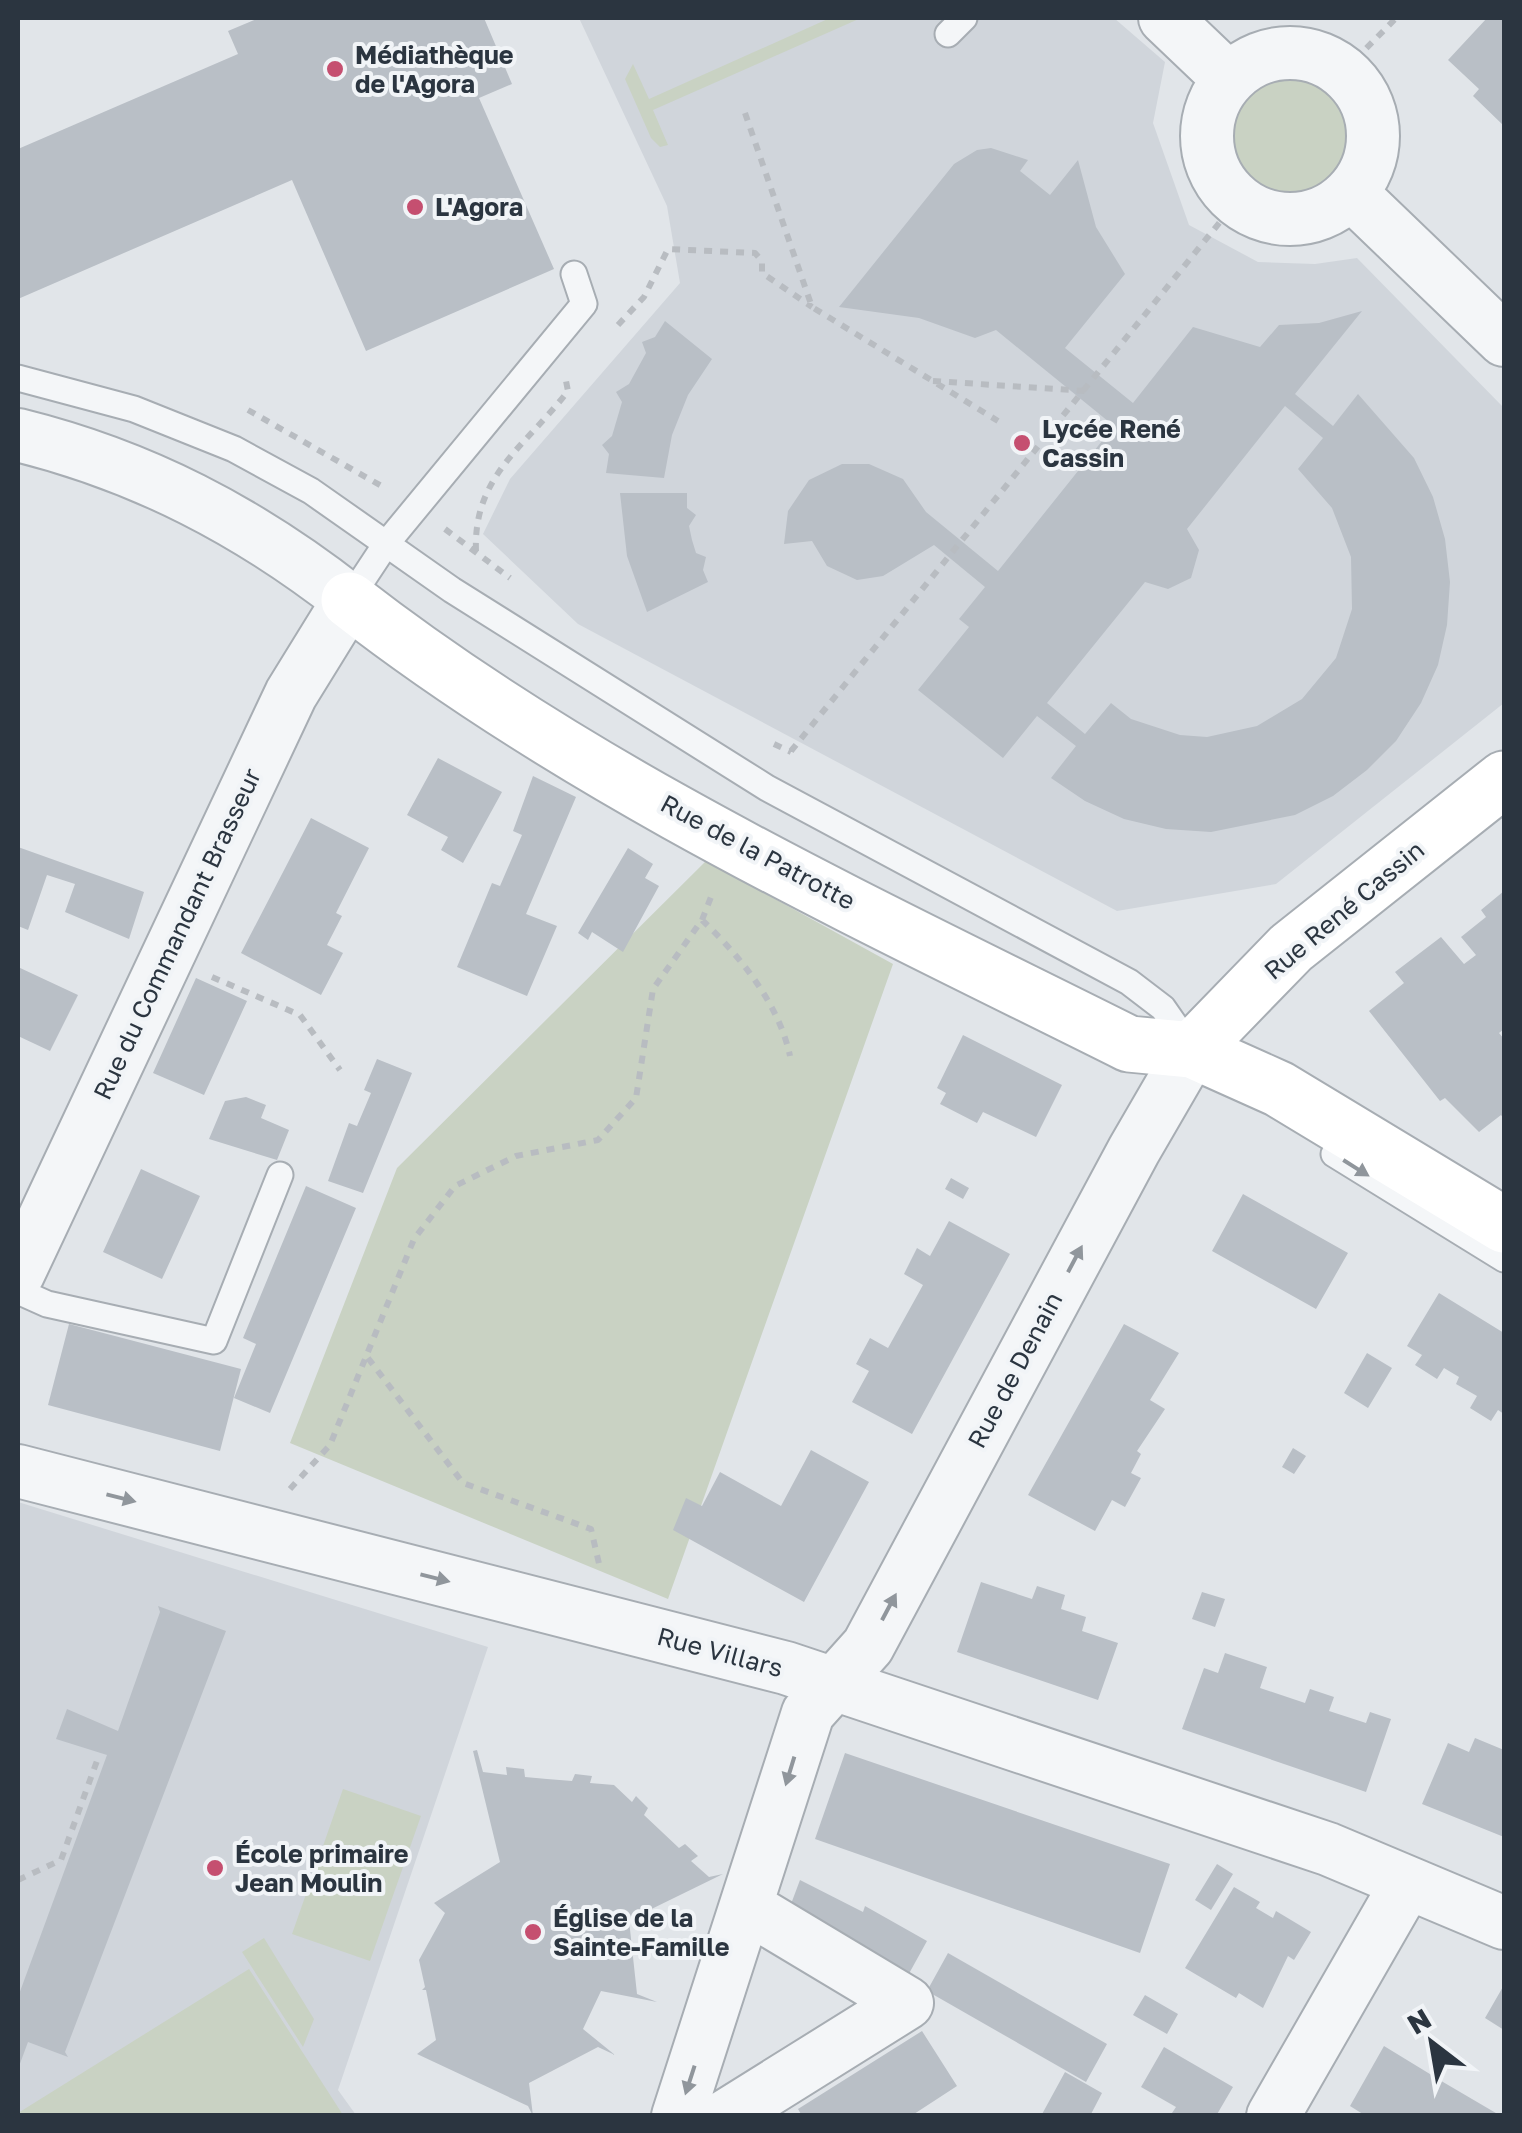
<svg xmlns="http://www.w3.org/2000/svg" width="1522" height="2133" font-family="'Golos Text',sans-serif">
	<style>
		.built { fill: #d0d5db }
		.green { fill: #c9d2c3 }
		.building { fill: #b9bfc6; fill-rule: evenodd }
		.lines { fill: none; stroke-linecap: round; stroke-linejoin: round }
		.lane-casing { stroke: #a7adb3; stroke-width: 29 }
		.street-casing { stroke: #a7adb3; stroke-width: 56 }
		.secondary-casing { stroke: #a7adb3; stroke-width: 59 }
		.path { stroke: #b8bcc1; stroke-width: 6; stroke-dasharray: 8 8; stroke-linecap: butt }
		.lane { stroke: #f4f6f8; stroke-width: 25 }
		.street { stroke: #f4f6f8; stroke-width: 52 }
		.secondary { stroke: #fff; stroke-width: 55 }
		.oneway { fill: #90969c }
		.poi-dot { fill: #c54f70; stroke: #f1f4f7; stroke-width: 4 }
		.labels { text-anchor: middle; stroke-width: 8; stroke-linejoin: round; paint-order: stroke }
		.poi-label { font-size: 25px; font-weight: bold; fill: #2b3540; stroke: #f1f4f7; text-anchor: start }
		.street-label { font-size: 25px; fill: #2b3540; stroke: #f1f4f7 }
	</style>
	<rect width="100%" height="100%" fill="#e1e5e9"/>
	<path class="built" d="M579 18H1114L1165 62 1153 123 1189 225 1258 262 1315 264 1357 258 1504 408V703L1276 884 1117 911 578 624 483 534 510 479 680 283 667 206Z
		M18 1502 488 1647 338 2090 356 2115H18Z"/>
	<path class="green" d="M830 18H861L653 110 668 145 660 147 651 138 625 79 633 64 649 99Z
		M1227 138a63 63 0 1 1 126 0a63 63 0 1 1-126 0Z
		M706 861 893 964 668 1599 290 1443 397 1168Z
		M343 1789 421 1816 370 1961 292 1934Z
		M264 1938 314 2019 303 2047 242 1952Z
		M249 1969 343 2115H18V2113Z"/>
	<path class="building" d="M259 18H484L512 84 479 98 554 269 366 351 292 180 18 299V149L238 54 228 31Z
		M1487 18H1504V126L1473 96 1479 89 1448 60Z
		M991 148 1028 160 1020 171 1050 195 1078 160 1096 227 1125 274 1065 348 1133 403 1193 327 1260 347 1279 325 1319 323 1362 311 1295 394 1333 426 1358 394 1414 458 1433 497 1445 539 1450 582 1447 625 1438 665 1421 703 1396 741 1367 770 1333 796 1295 815 1211 832 1166 829 1124 819 1085 801 1051 778 1076 746 1037 716 1003 758 918 690 969 627 959 619 985 587 934 545 883 576 857 580 827 566 812 541 784 544 788 511 809 480 842 464H869L903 479 926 512 998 571 1114 426 996 330 975 338 919 318 839 307 954 164 977 150ZM1285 406 1323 438 1298 469 1332 508 1351 557 1352 609 1336 658 1302 699 1257 726 1207 737 1180 735 1131 719 1111 703 1085 734 1047 703 1145 582 1168 589 1191 578 1199 550 1187 529Z
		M665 321 712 359 688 395 672 435 664 478 606 473 609 454 602 445 612 436 622 402 616 392 629 384 646 353 642 342 655 337Z
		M620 493H687V508L696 515 689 526 692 540 696 553 706 557 703 570 708 582 647 612 627 556Z
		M438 758 502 792 463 863 441 850 448 837 407 815Z
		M533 776 576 797 526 914 557 926 527 996 457 967 492 883 500 886 522 835 513 831Z
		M311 818 369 848 336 913 342 916 327 945 343 953 321 995 241 953Z
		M18 847 144 892 129 939 65 912 75 884 47 875 28 930 18 926Z
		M628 848 653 864 645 878 659 886 623 952 592 932 588 940 578 933Z
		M1504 891V1029L1499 1033 1504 1039V1119L1501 1115 1479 1132 1445 1098 1440 1101 1369 1011 1404 983 1395 972 1441 937 1464 964 1476 955 1461 937 1486 917 1481 910Z
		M18 967 78 995 50 1051 18 1036Z
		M196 978 247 1001 204 1095 153 1073Z
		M963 1035 1062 1085 1036 1137 983 1112 977 1123 940 1104 946 1093 937 1088Z
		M377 1059 412 1073 363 1193 328 1181 349 1123 357 1126 371 1093 364 1090Z
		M246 1097 266 1105 261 1118 289 1130 277 1160 209 1139 225 1101Z
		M141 1169 200 1196 162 1279 103 1252Z
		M951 1178 969 1188 963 1199 945 1189Z
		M306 1186 356 1208 270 1413 234 1398 256 1344 243 1338Z
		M1243 1194 1348 1253 1316 1309 1212 1251Z
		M949 1221 1010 1254 912 1434 852 1402 869 1371 856 1364 870 1338 888 1348 923 1285 904 1274 917 1248 930 1256Z
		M1439 1293 1504 1333V1414L1498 1410 1491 1421 1470 1408 1477 1396 1456 1384 1459 1377 1444 1368 1437 1379 1415 1365 1422 1355 1407 1346Z
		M69 1324 241 1369 220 1451 48 1405Z
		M1124 1324 1179 1353 1150 1400 1165 1409 1137 1451 1141 1454 1131 1473 1141 1478 1125 1507 1112 1500 1095 1531 1028 1495Z
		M1367 1353 1392 1368 1368 1408 1344 1393Z
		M1293 1448 1306 1456 1294 1474 1282 1467Z
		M811 1450 869 1482 804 1602 673 1530 686 1498 702 1506 720 1472 781 1506Z
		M981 1582 1032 1599 1037 1586 1065 1595 1061 1609 1086 1617 1082 1631 1118 1643 1098 1700 957 1652Z
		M1202 1592 1225 1599 1215 1627 1192 1619Z
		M158 1606 226 1631 65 2052 68 2057 28 2042 18 2069V1997L107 1755 56 1739 67 1709 118 1731 160 1612Z
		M1225 1653 1267 1667 1260 1688 1305 1703 1310 1689 1334 1697 1329 1711 1366 1723 1370 1712 1391 1719 1366 1792 1182 1729 1204 1668 1218 1673Z
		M1475 1738 1504 1750V1837L1422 1804 1448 1743 1469 1752Z
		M477 1750 483 1772 507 1775 506 1767 524 1769 525 1777 547 1779 572 1781 575 1774 592 1776 590 1783 614 1785 632 1802 636 1796 648 1808 644 1815 679 1848 685 1844 698 1856 691 1861 709 1877 723 1874 629 1920 637 1994 657 2002 601 1991 583 2029 615 2055 598 2047 529 2083 533 2116 528 2106 417 2054 436 2040 426 1990H422L425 1987 419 1960 445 1913 434 1903 500 1862 473 1751Z
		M845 1753 1170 1864 1140 1953 815 1839Z
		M1217 1864 1233 1874 1211 1910 1195 1900Z
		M800 1880 863 1912 865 1906 927 1941 906 1979 788 1912Z
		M1234 1887 1260 1902 1256 1908 1273 1918 1276 1911 1311 1932 1294 1960 1288 1956 1263 2008 1239 1993 1236 1998 1185 1968Z
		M948 1953 1107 2044 1086 2082 927 1991Z
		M1504 1985V2030L1485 2018Z
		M1145 1995 1178 2014 1167 2034 1133 2015Z
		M922 2031 957 2086 911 2116H802L798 2109Z
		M1384 2046 1443 2082 1501 2116H1366L1350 2106Z
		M1164 2047 1233 2087 1216 2116H1170L1176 2107 1141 2087Z
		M1065 2072 1102 2093 1090 2116H1041Z"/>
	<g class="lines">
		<defs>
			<path id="lane" d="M948 34 964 18
				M18 378 134 409 234 449 311 491 452 590 767 788 1129 982 1163 1008 1190 1047
				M349 600 386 544 584 304 574 274
				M1334 1154 1504 1259
				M18 1291 47 1304 214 1341 280 1175"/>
			<path id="street" d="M1165 18 1228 78
				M1207 136a83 83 0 1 1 166 0a83 83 0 1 1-166 0Z
				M1351 193 1504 340
				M18 435C143 466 248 521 349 600L291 694 18 1274
				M18 1471 786 1668 1328 1849 1504 1923
				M678 2116 808 1713 868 1646 1134 1150 1192 1050
				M726 2116 907 2003 747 1907
				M1273 2116 1407 1883"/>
			<path id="secondary" d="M349 600C584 783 863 911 1129 1044L1192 1050 1279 1089 1504 1225
				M1192 1050 1291 948 1504 779"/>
		</defs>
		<use href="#lane" class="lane-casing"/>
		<use href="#street" class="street-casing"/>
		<use href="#secondary" class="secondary-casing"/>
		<path class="path" d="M1344 71 1396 18
			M745 113 812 307 998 421
			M618 325 644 297 668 249 755 253 762 261V273L812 307
			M933 381 1086 391
			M248 410 385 488
			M445 529 510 578
			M476 551C473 476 525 447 568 391L566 381
			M774 744 791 752
			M791 751 1237 201
			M702 920C740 956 779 1004 790 1056
			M212 977 300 1015 340 1070
			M368 1358 463 1483 591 1529 600 1568
			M290 1489 330 1445 414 1239 455 1186 516 1156 598 1140 636 1098 653 989 702 920 713 892
			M18 1880 61 1860 98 1758"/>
		<use href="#lane" class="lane"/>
		<use href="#street" class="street"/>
		<use href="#secondary" class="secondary"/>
	</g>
	<defs><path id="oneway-solid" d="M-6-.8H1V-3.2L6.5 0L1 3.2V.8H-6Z" transform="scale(2.5)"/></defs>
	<g class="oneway">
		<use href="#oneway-solid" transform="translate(1356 1168) rotate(32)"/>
		<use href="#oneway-solid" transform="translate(1075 1259) rotate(-62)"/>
		<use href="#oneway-solid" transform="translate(121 1498) rotate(14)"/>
		<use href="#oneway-solid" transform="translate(435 1578) rotate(14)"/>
		<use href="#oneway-solid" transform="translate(889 1607) rotate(-62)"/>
		<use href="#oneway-solid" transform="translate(790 1771) rotate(107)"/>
		<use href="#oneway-solid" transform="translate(690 2080) rotate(108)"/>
	</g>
	<g class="poi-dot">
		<circle cx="335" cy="69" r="10"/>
		<circle cx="415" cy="207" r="10"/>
		<circle cx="1022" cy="443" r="10"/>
		<circle cx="215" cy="1868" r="10"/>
		<circle cx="533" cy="1932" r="10"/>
	</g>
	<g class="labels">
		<g class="poi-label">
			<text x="355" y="64">Médiathèque<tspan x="355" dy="29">de l'Agora</tspan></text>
			<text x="435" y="216">L'Agora</text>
			<text x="1042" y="438">Lycée René<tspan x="1042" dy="29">Cassin</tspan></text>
			<text x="235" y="1863">École primaire<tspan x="235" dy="29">Jean Moulin</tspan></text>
			<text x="553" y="1927">Église de la<tspan x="553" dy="29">Sainte-Famille</tspan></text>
		</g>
		<g class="street-label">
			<text transform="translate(758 852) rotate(28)" y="9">Rue de la Patrotte</text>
			<text transform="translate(1344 910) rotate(-40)" y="9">Rue René Cassin</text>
			<text transform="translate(177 934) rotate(-65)" y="9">Rue du Commandant Brasseur</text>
			<text transform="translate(1015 1370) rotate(-62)" y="9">Rue de Denain</text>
			<text transform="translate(720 1652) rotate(15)" y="9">Rue Villars</text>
		</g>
	</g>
	<rect width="1522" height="2133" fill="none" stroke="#2b3540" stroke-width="40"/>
	<g transform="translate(1432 2043) rotate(329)" stroke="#f1f4f7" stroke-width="8" paint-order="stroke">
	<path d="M0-8L18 38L0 25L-18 38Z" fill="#2b3540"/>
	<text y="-15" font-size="28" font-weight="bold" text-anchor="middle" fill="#2b3540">N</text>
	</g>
</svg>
